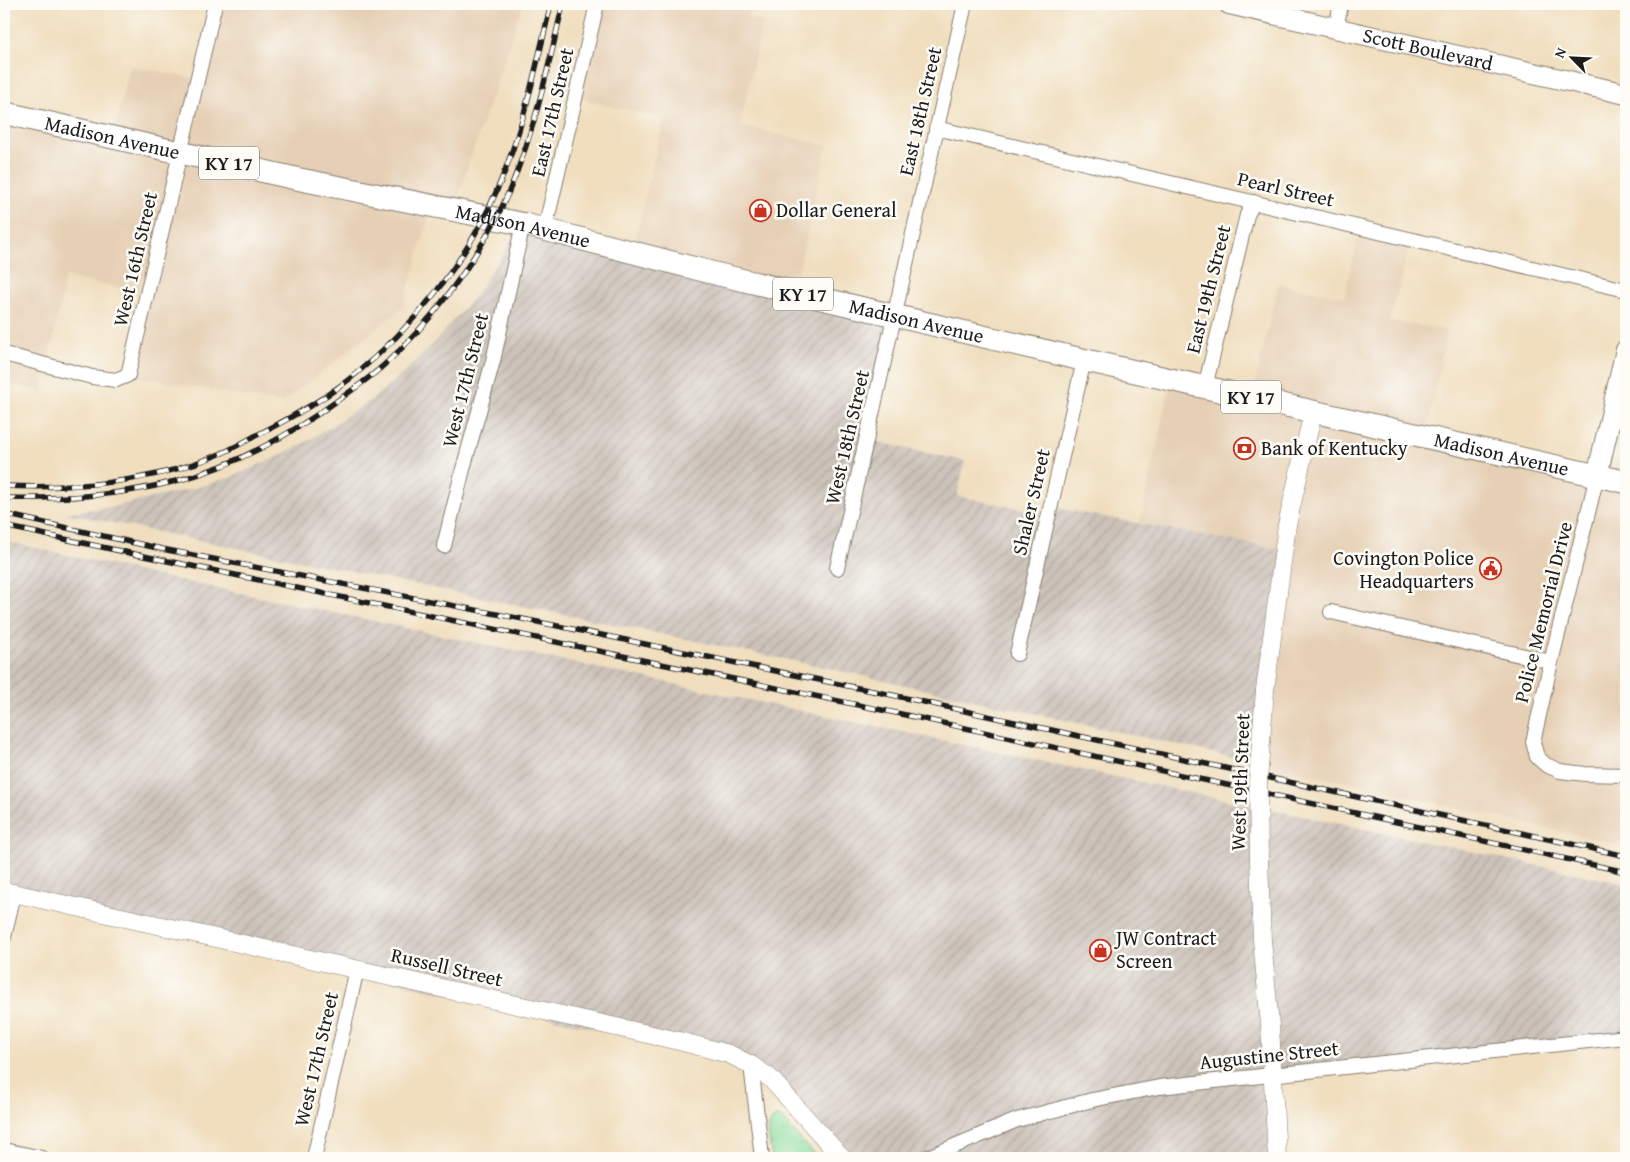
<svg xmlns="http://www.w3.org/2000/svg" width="1630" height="1162" font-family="'Gentium Book Plus',serif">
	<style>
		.built { fill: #e6d0b5 }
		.industrial { fill: url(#industrial-furrows) }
		.grass { fill: url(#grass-tufts); stroke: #547d5d }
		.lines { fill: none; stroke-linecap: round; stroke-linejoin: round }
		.minor-casing { stroke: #867d6d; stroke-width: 16 }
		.tertiary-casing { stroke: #867d6d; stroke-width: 19 }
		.secondary-casing { stroke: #867d6d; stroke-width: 22 }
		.primary-casing { stroke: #867d6d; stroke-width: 24 }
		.minor { stroke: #fff; stroke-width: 14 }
		.tertiary { stroke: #fff; stroke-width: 18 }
		.secondary { stroke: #fff; stroke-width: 20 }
		.primary { stroke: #fff; stroke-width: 22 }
		.rail-casing { stroke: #1c1c1c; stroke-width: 5.5 }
		.rail { stroke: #fdfcf7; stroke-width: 4; stroke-dasharray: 11; stroke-linecap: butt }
		.tertiary-bridge-casing { stroke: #867d6d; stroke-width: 19; stroke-linecap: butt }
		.tertiary-bridge { stroke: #fff; stroke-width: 18 }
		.labels { text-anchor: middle; stroke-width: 5; stroke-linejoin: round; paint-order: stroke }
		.shield { fill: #fdfcf7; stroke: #605f5e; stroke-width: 1 }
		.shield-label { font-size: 19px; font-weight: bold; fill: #1c1c1c }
		.street-label { font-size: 20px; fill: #1c1c1c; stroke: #fdfcf7 }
		.poi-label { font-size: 20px; fill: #1c1c1c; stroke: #fdfcf7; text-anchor: start }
	</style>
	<defs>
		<pattern id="industrial-furrows" width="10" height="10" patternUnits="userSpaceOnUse" patternTransform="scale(1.25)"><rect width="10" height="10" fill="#ccc2b9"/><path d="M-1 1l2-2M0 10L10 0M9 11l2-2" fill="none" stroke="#afa69e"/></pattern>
		<pattern id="grass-tufts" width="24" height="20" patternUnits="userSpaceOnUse" patternTransform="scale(1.25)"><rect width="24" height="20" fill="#8dde9e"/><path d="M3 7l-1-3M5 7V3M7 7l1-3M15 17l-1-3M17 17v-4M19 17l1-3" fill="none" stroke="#79be88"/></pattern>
	</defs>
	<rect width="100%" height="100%" fill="#fdfcf7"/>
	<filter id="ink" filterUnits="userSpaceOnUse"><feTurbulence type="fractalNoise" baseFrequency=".02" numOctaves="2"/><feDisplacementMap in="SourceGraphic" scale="10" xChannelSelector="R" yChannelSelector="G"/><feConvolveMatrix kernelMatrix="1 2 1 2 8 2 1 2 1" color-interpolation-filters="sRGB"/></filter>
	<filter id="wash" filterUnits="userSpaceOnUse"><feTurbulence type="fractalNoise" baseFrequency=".0096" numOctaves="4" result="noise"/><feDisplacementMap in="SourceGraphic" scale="20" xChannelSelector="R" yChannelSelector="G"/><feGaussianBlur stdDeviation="1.12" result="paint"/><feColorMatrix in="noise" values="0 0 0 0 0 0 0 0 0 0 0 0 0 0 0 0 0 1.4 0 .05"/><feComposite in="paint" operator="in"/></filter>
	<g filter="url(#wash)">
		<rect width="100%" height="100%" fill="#f0debe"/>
		<path class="built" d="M215 4H523L462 184 455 210 432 206 403 308 282 403 128 375 147 294 65 277 61 301 42 390 4 384V113L113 137 130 66 197 79Z
			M597 4H751L748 18 763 22 740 126 827 145 794 292 632 251 664 119 576 98Z
			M1361 227 1411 239 1390 321 1447 330 1426 437 1597 476 1626 350V846L1259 763 1284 551 1140 523 1171 379 1252 397 1278 284 1344 297Z"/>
		<path class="industrial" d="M523 224 895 315 867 440 965 461 957 496 1048 514 1050 507 1284 550 1259 763 823 667 64 513 117 506 195 488 231 477 275 458 308 441 373 399 404 373 433 344 475 296Z
			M4 541 178 580 1626 884V1037L1273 1075 1277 1158H842L751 1065 15 893 4 937Z"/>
		<path class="grass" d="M776 1117H780L818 1158H772C771 1146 763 1124 776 1117Z"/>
	</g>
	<g filter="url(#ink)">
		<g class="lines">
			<defs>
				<path id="minor" d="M1336 28 1341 4
					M936 128 1626 290
					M545 229 597 4
					M4 354 92 377 116 380 128 375 215 4
					M1205 387 1247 215 1254 202
					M1597 476 1551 662 1533 742 1537 757 1546 765 1560 771 1585 774 1626 775
					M444 546 463 469 493 361 523 224
					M837 568C881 380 921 191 965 4
					M1331 612 1551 662
					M1017 654 1084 360
					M4 937 14 893
					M751 1065 762 1158
					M4 1150 42 1158
					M314 1158 357 969
					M926 1158 1017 1120 1092 1100 1159 1087 1626 1037"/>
				<path id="tertiary" d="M1265 690 1287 525 1313 412
					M1259 860 1262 940 1270 1025 1277 1158
					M4 891 679 1041 729 1054 751 1065 770 1078 842 1158"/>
				<g id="secondary">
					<path id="s1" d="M1229 4 1626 94"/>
					<path d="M1597 476 1626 350"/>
				</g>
				<g id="primary">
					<path id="s2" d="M4 113 298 179 523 224 721 275 1084 360 1626 482"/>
				</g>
			</defs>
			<use href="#minor" class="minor-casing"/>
			<use href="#tertiary" class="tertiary-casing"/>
			<use href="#secondary" class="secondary-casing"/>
			<use href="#primary" class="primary-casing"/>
			<use href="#minor" class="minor"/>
			<use href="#tertiary" class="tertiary"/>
			<use href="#secondary" class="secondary"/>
			<use href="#primary" class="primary"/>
			<defs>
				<path id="rail" d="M4 486C75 489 148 483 215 456 229 451 242 443 255 436 289 419 322 401 352 377 412 329 467 261 497 190 523 131 536 67 551 4
					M4 498C64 499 118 496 176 481 227 468 275 443 318 414 341 398 364 383 384 365 428 326 470 269 497 217 531 150 546 76 563 4
					M4 514 162 549 548 624 892 695 1626 856
					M4 526 139 555 901 714 1626 872"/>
			</defs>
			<use href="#rail" class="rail-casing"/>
			<use href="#rail" class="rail"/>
			<defs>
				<path id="tertiary-bridge" d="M1259 860 1258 781 1265 690"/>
			</defs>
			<use href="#tertiary-bridge" class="tertiary-bridge-casing"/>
			<use href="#tertiary-bridge" class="tertiary-bridge"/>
		</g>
	</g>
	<defs>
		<symbol id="shop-ring" viewBox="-11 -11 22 22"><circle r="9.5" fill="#fdfcf7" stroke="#c8321e" stroke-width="1.5"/><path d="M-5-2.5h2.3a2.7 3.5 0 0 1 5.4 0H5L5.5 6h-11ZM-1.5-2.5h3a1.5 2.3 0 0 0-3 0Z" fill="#c8321e"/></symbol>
		<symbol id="bank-ring" viewBox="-11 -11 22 22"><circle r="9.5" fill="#fdfcf7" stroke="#c8321e" stroke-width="1.5"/><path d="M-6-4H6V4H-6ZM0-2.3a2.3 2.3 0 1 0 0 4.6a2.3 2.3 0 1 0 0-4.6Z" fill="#c8321e"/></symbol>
		<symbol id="civic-ring" viewBox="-11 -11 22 22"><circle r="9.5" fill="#fdfcf7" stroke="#c8321e" stroke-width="1.5"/><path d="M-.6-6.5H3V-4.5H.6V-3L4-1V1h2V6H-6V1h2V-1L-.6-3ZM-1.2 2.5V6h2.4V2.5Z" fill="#c8321e"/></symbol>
	</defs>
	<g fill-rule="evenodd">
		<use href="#shop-ring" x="748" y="198" width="25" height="25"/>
		<use href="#bank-ring" x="1232" y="436" width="25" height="25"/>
		<use href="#civic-ring" x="1478" y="556" width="25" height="25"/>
		<use href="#shop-ring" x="1088" y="938" width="25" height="25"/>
	</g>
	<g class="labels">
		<g class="shield">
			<rect x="199" y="146.5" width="60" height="33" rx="4"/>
			<rect x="773" y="277.5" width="60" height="33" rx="4"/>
			<rect x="1221" y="380.5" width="60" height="33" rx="4"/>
		</g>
		<g class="shield-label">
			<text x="229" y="170">KY 17</text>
			<text x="803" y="301">KY 17</text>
			<text x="1251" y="404">KY 17</text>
		</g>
		<g class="street-label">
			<text dy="7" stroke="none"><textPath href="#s1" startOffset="204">Scott Boulevard</textPath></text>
			<text transform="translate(920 111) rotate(-77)" y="7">East 18th Street</text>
			<text transform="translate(552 112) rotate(-77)" y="7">East 17th Street</text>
			<text dy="7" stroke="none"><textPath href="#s2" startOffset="111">Madison Avenue</textPath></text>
			<text transform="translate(1286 189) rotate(13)" y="7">Pearl Street</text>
			<text dy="7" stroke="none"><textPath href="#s2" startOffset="531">Madison Avenue</textPath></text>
			<text transform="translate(135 259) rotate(-77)" y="7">West 16th Street</text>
			<text transform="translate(1208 289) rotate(-76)" y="7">East 19th Street</text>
			<text dy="7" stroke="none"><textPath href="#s2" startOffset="936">Madison Avenue</textPath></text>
			<text transform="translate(465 380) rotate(-76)" y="7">West 17th Street</text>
			<text transform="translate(847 437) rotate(-77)" y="7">West 18th Street</text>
			<text dy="7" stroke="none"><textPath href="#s2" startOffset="1536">Madison Avenue</textPath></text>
			<text transform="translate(1031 502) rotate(-77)" y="7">Shaler Street</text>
			<text transform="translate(1543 612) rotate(-76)" y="7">Police Memorial Drive</text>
			<text transform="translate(1240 782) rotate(-88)" y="7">West 19th Street</text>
			<text transform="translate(447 967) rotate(13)" y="7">Russell Street</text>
			<text transform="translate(1269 1055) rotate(-6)" y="7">Augustine Street</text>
			<text transform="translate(316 1059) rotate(-77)" y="7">West 17th Street</text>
		</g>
		<g class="poi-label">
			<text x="776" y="217">Dollar General</text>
			<text x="1261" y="455">Bank of Kentucky</text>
			<text x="1474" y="565" text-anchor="end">Covington Police<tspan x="1474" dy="23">Headquarters</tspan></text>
			<text x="1116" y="945">JW Contract<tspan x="1116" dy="23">Screen</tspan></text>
		</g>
	</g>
	<rect width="1630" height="1162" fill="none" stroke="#fdfcf7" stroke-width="20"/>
	<g transform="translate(1572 58) rotate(294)" stroke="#fdfcf7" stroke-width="4" paint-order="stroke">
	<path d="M0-4L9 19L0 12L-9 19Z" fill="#1c1c1c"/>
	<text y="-8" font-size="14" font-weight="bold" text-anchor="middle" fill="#1c1c1c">N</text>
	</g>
</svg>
